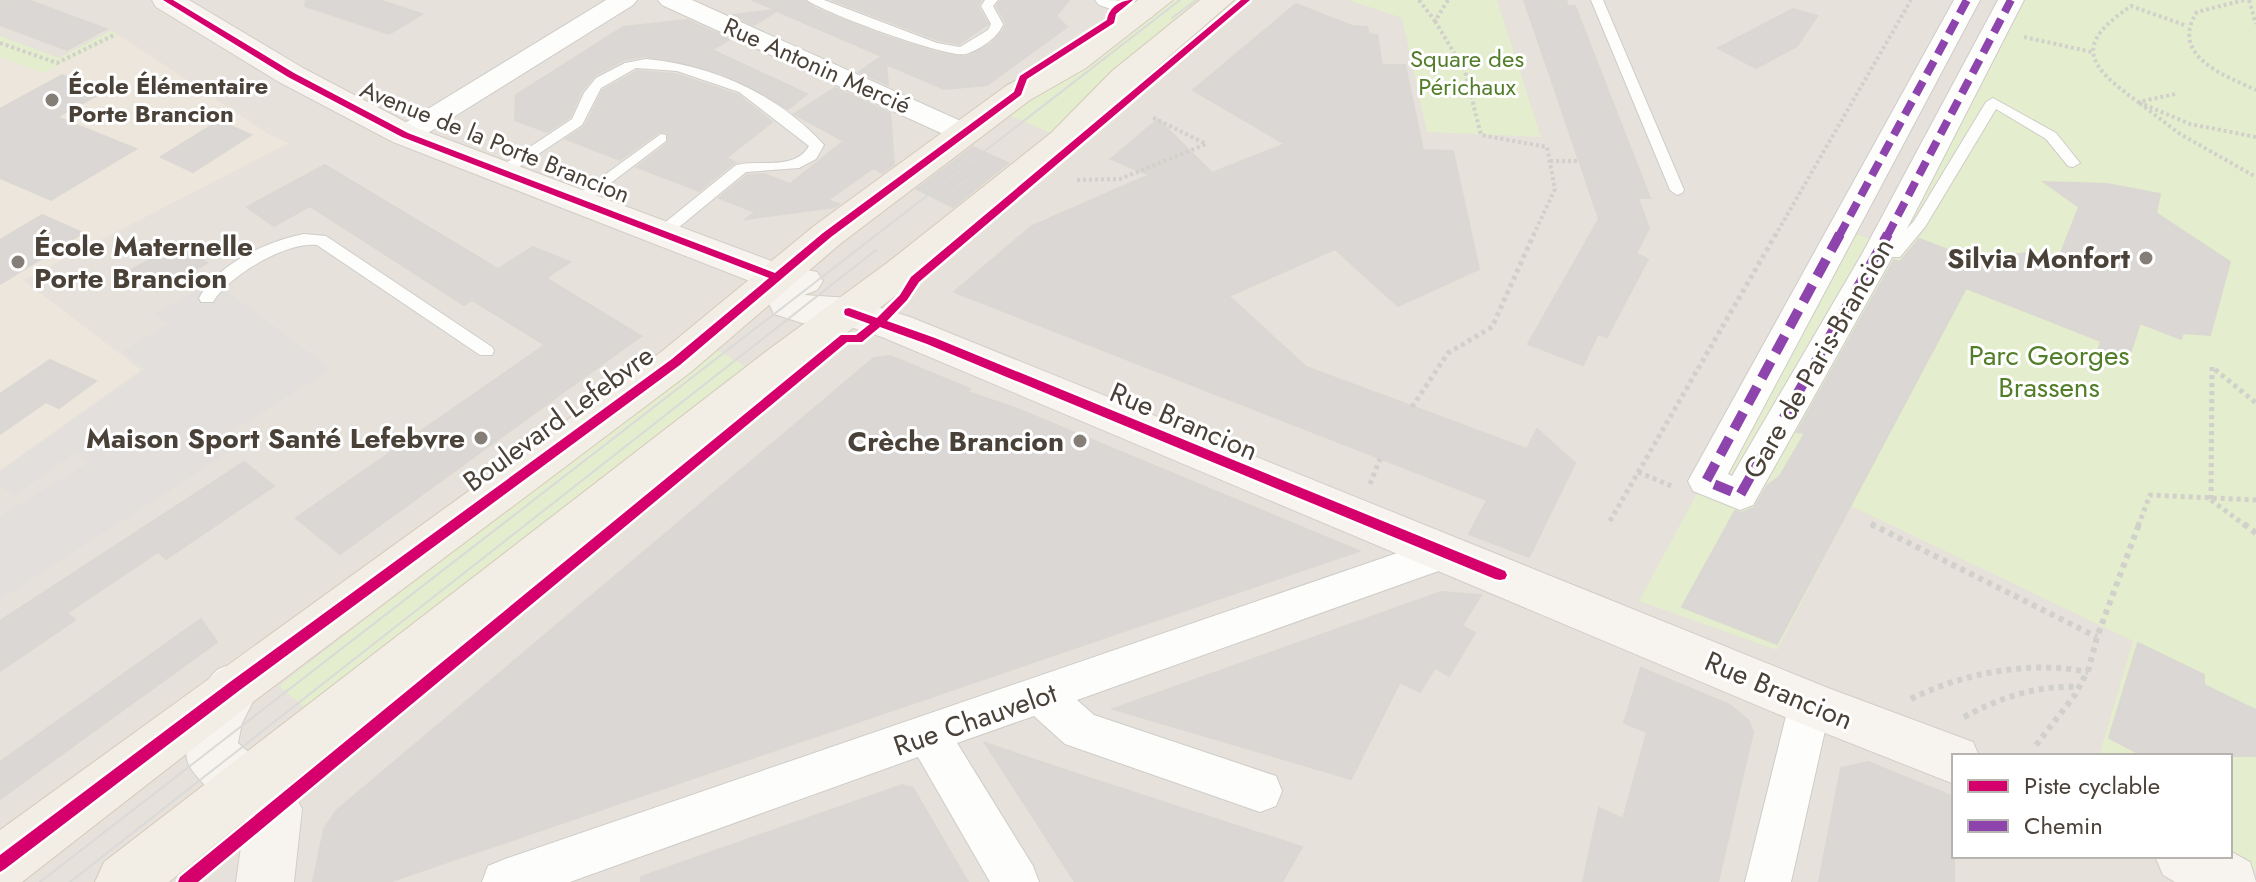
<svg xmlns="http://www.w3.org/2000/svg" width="2256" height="882" font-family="Jost,sans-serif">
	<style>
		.residential { fill: #e6e1da; fill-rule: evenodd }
		.education { fill: #ede6dc }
		.green { fill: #e4edcd }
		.parking { fill: #e2dfdc }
		.building { fill: #dad7d4; stroke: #dbd7d2; stroke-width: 2 }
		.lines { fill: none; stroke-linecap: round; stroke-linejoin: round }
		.lane-casing { stroke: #cfccc9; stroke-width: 2 }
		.street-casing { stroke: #cfccc9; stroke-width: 2 }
		.secondary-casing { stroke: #d3cec5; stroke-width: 2 }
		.primary-casing { stroke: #d5caba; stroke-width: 2 }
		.path-far2 { stroke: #d2d0cb; stroke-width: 4; stroke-dasharray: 3 3; stroke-linecap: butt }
		.path-far1 { stroke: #d2d0cb; stroke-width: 5; stroke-dasharray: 4 4; stroke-linecap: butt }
		.path { stroke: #d2d0cb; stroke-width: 6; stroke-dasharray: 5 5; stroke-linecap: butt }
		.lane { fill: #fdfdfc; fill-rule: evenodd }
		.street { fill: #fdfdfc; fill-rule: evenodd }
		.secondary { fill: #f7f4f0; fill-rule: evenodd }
		.primary { fill: #f2ede5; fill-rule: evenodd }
		.tram { stroke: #dadad9; stroke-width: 2 }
		.quiet-far1 { stroke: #8e44ad; stroke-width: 8; stroke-dasharray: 15 8; stroke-linecap: butt }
		.quiet { stroke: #8e44ad; stroke-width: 10; stroke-dasharray: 19 10; stroke-linecap: butt }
		.cycleway-casing { stroke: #fff; stroke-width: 5 }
		.cycleway { fill: #d6006c; fill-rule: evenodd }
		.poi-dot { fill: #857e77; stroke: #fff; stroke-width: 3 }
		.labels { text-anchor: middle; stroke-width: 6; stroke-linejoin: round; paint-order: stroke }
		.far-park-label { font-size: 24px; fill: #537e29; stroke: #fff }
		.far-street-label { font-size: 24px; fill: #4a4138; stroke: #fff }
		.far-poi-label { font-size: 24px; font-weight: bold; fill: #4a4138; stroke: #fff; text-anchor: start }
		.poi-label { font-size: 28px; font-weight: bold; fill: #4a4138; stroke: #fff; text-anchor: end }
		.park-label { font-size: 28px; fill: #537e29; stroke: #fff }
		.street-label { font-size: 28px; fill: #4a4138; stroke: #fff }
	</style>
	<rect width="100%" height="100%" fill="#f2f0ed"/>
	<path class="residential" d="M0 0H2256V882H0ZM1954 756H2230V856H1954Z"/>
	<path class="education" d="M119 35 270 135 289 143 23 280 141 370 0 470V57L43 73Z"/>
	<path class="green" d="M1170 0H1204L1053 134 1004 113Z
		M1348 0H1497L1541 137 1427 132 1402 18Z
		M2017 0H2256V870L2229 856 2230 756H2099L2133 641 1851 506 1777 650 1639 601 1840 228 1878 242Z
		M111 31 119 35 43 73 0 57V36L59 58Z
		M716 349 748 368 312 714 279 686Z"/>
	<path class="parking" d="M213 281 331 369 223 437 234 449 0 599V516L90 462 76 452 15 495 0 486V472L146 369 122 352 169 324 155 314Z"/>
	<path class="building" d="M0 0H28L106 29 67 50 0 25Z
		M306 0H379L422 14 389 34 305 6Z
		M752 0H804L816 9 885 36 935 52 966 57 990 45 1003 31 1006 23 997 6 1001 0H1069L1056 16 1067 27 987 85 944 89 886 64 888 85 859 72 882 56 777 11 754 25 732 15 776 10Z
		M832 0H981L978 7 988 24 959 44 938 40Z
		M1524 0H1566L1568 6H1575L1650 198H1638L1649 228 1636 254 1648 259 1607 337 1598 334 1583 365 1528 344 1599 219Z
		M1296 4 1352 26 1367 27 1369 34 1377 35 1382 65H1405L1423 150 1453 151 1479 269 1398 306 1335 249 1229 296 1306 367 1527 449 1537 429 1575 463 1529 557 1469 534 1487 500 954 292 1032 226 1149 175 1111 159 1158 119 1212 173 1285 144 1193 90Z
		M1793 9 1817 16 1797 46 1756 68 1718 48Z
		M687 20 730 39 712 50 807 94 788 109 721 73 645 56 624 60 595 75 581 92 570 117 547 132 515 120 516 95 623 27Z
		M637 71 676 74 738 95 772 122 726 158 735 162 699 191 637 167 668 143 667 132H659L620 160 566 139 585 126 603 90Z
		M62 75 103 92 57 117 136 149 51 200 0 178V109Z
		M835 88 890 113 894 164 882 173 873 168 828 200 839 204 835 207 746 219 755 212 719 198 747 175 764 174 790 184 844 141 794 114Z
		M219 121 251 135 193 172 161 157Z
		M973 147 1008 163 953 207 917 189Z
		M325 165 498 269 533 247 570 262 546 278 641 336 340 554 296 518 545 345 472 300 464 305 310 206 274 226 247 207Z
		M2044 182 2107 184 2160 194 2156 213 2230 262 2210 335 2183 333 2181 339 2140 323 2126 366 2097 355 2101 341 1966 288 1777 644 1682 607 1735 511 1741 513 1754 508 1767 486 1780 476 1805 433 1797 432 1894 260 1900 262 1919 239 1996 268 2003 256 2028 253 2057 263 2079 207Z
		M42 215 83 233 0 284V240Z
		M179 244 207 263 157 291 131 270Z
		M890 356 970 389 968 392 1015 408 1359 551 389 882H313L324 829 336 811 874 358Z
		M50 360 96 381 59 408 46 402 0 434V394Z
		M244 462 274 486 166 559 158 552 67 613 75 620 0 671V621Z
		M1441 592 1481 595 1462 626 1475 633 1449 676 1435 668 1420 692 1400 682 1351 779 1113 709Z
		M201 619 217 642 0 799V762Z
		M2138 643 2204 675V685L2256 710V756H2144L2109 738Z
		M1641 668 1730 705 1748 720 1753 732 1718 882H1583L1599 808 1623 819 1647 732 1624 723Z
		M985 743 1089 778 1302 847 1282 882H1075Z
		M1868 762 1954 797V882H1819L1841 768Z
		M902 785 913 788 968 882H641V877Z"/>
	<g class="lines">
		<defs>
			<path id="lane" d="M807 0H824L937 43 960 47 988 30 991 24 981 6 985 0H998L993 6 1003 24C999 37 979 50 966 54 949 59 822 12 807 0Z
				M1591 0H1603L1684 190 1682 193 1677 195 1670 190Z
				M646 59C713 65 779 95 824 145L816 159 799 168 746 172 667 237H657L654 233 657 229 736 165C760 159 795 171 809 146L739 92 677 71 636 68 601 88 582 125 507 175H497V169L572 119 584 93 596 78 625 63Z
				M1993 98 2056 133 2080 163 2073 167 2068 166 2046 139 1996 109 1925 227 1900 257H1888L1886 253 1888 249 1914 221 1986 102Z
				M661 134 666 135V141L583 204H573V198Z
				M304 234 326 236 492 347 494 351 492 355H480L317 245C287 241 228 276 213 302H201L199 298C217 264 268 241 304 234Z"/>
			<path id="street" d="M606 0H637L633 5 415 141 405 144 395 141 391 135 395 129Z
				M658 0H692L974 127 978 133 974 139 964 142 954 139 662 5Z
				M1095 0C1114 0 1143 0 1156 12L1152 17 1143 20 1099 5Z
				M1954 0H1980L1728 474 1732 476 1862 254 1998 0H2024L1894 254 1753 505 1740 510 1693 491 1688 481Z
				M1444 537 1458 542 1463 553 1458 564 1077 700 1094 715 1276 776 1282 791 1276 806 1260 812 1065 744 1034 716 957 743 1033 866 1039 882H990L918 757 570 882H482L488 866 505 859Z
				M1810 685 1825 691 1831 704 1791 882H1745L1789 704 1795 691Z"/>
			<path id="secondary" d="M152 0H189L303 68 417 128 782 265 817 272 823 281 817 290 804 295 849 298 910 317 1828 688 1973 742 1979 756H1954V784L1792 720 882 337 847 326 802 323 774 314 760 285 393 142 279 82 156 7Z
				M235 663 253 670 261 686 242 723 238 743 293 791 302 809 294 882H236L245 819C228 803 202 787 190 767 177 746 199 684 217 670 221 667 230 665 235 663Z
				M2230 851 2250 862 2256 882H2175L2163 875 2155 856H2230Z"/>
			<path id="primary" d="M1138 0H1173L1086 68 1030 100 840 244 691 372 253 702 22 882H0V830L661 352 814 226 1006 86 1064 54Z
				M1200 0H1234L1136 85 1075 147 915 281 798 370 169 882H95L104 862 768 350 887 263 1051 133 1112 71Z"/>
		</defs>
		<use href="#lane" class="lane-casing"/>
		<use href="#street" class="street-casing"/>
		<use href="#secondary" class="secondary-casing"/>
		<use href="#primary" class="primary-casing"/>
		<path class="path-far2" d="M1419 0 1435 21 1448 0
			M2244 0 2197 12C2169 55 2223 75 2256 90
			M2249 0 2256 24
			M1435 21 1465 71 1481 135 1547 147 1555 189 1533 236
			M2024 37 2092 52
			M0 43 57 63 116 34
			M2175 94 2138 102C2087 65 2073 45 2131 6L2187 26
			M2256 137 2190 124 2138 102 2180 134 2256 177
			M1550 161H1580
			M1077 180 1120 179 1206 144 1152 117
			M1775 236 1911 0"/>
		<path class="path-far1" d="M1412 407 1448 353 1492 327 1534 234
			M1638 472 1674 487
			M1370 484 1380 459
			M2211 499 2212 367 2256 403
			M2211 500 2246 526
			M1610 521 1776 234
			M1871 524 1875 526
			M2138 526 2150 495 2256 500"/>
		<path class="path" d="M1871 524 2097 637
			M2244 524 2256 533
			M1911 699C1962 673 2032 660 2088 672
			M1964 717C2001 697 2038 685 2080 687
			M2036 745 2075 695 2089 668 2097 637 2139 524"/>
		<use href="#lane" class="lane"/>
		<use href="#street" class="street"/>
		<use href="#secondary" class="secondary"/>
		<use href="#primary" class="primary"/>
		<path class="tram" d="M1172 18 1196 0
			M939 201 987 164
			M40 882 1180 0
			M70 882 876 250"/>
		<path class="quiet-far1" d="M1839 236 1967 0
			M1887 236 2011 0"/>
		<path class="quiet" d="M1840 234 1706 481 1740 495 1888 234"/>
		<defs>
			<path id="cycleway" d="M163 0H173L294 73 408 133 775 273 823 233 1014 92 1020 76 1107 20C1109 7 1121 0 1133 0L1116 14 1114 23 1027 79 1021 95 831 237 680 365 240 690 5 869 0 872V855L230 682 672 359 769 278 402 137 288 77Z
				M1241 0H1250L919 282 907 300 887 321 935 338 1505 571 1507 575 1505 579 1500 580 1495 579 927 344 880 327 862 342H847L198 882H178L180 877 841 335H856L870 324 845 315 844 312 845 309 849 308 877 318 900 295 911 277Z"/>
		</defs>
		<use href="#cycleway" class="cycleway-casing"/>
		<use href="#cycleway" class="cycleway"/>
	</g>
	<g class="poi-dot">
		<circle cx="52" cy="100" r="8"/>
		<circle cx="2146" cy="258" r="8"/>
		<circle cx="18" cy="262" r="8"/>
		<circle cx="481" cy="438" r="8"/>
		<circle cx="1080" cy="441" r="8"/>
	</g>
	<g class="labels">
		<g class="far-park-label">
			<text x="1467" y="67">Square des<tspan x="1467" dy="28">Périchaux</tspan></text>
		</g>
		<g class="far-street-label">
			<text transform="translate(817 66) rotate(24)" y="8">Rue Antonin Mercié</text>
			<text transform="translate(495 142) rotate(22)" y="8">Avenue de la Porte Brancion</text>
		</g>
		<g class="far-poi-label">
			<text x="68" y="94">École Élémentaire<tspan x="68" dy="28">Porte Brancion</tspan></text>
		</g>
		<g class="poi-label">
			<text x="34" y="256" text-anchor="start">École Maternelle<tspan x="34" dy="32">Porte Brancion</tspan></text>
			<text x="2130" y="268">Silvia Monfort</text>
			<text x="465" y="448">Maison Sport Santé Lefebvre</text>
			<text x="1064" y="451">Crèche Brancion</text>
		</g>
		<g class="park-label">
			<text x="2049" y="365">Parc Georges<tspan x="2049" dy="32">Brassens</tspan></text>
		</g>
		<g class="street-label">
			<text transform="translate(1818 358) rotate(-60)" y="10">Gare de Paris-Brancion</text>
			<text transform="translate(558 418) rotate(-36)" y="10">Boulevard Lefebvre</text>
			<text transform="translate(1184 421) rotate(23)" y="10">Rue Brancion</text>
			<text transform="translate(1779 690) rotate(23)" y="10">Rue Brancion</text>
			<text transform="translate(975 719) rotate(-19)" y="10">Rue Chauvelot</text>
		</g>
	</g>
	<rect x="1952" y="754" width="280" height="104" fill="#ffffff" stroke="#b7b3af" stroke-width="2"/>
	<rect x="1968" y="780" width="40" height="12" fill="#d6006c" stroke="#b7b3af" stroke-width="2"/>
	<text x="2024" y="794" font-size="24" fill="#4a4138">Piste cyclable</text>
	<rect x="1968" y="820" width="40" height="12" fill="#8e44ad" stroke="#b7b3af" stroke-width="2"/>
	<text x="2024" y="834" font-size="24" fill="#4a4138">Chemin</text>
</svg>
